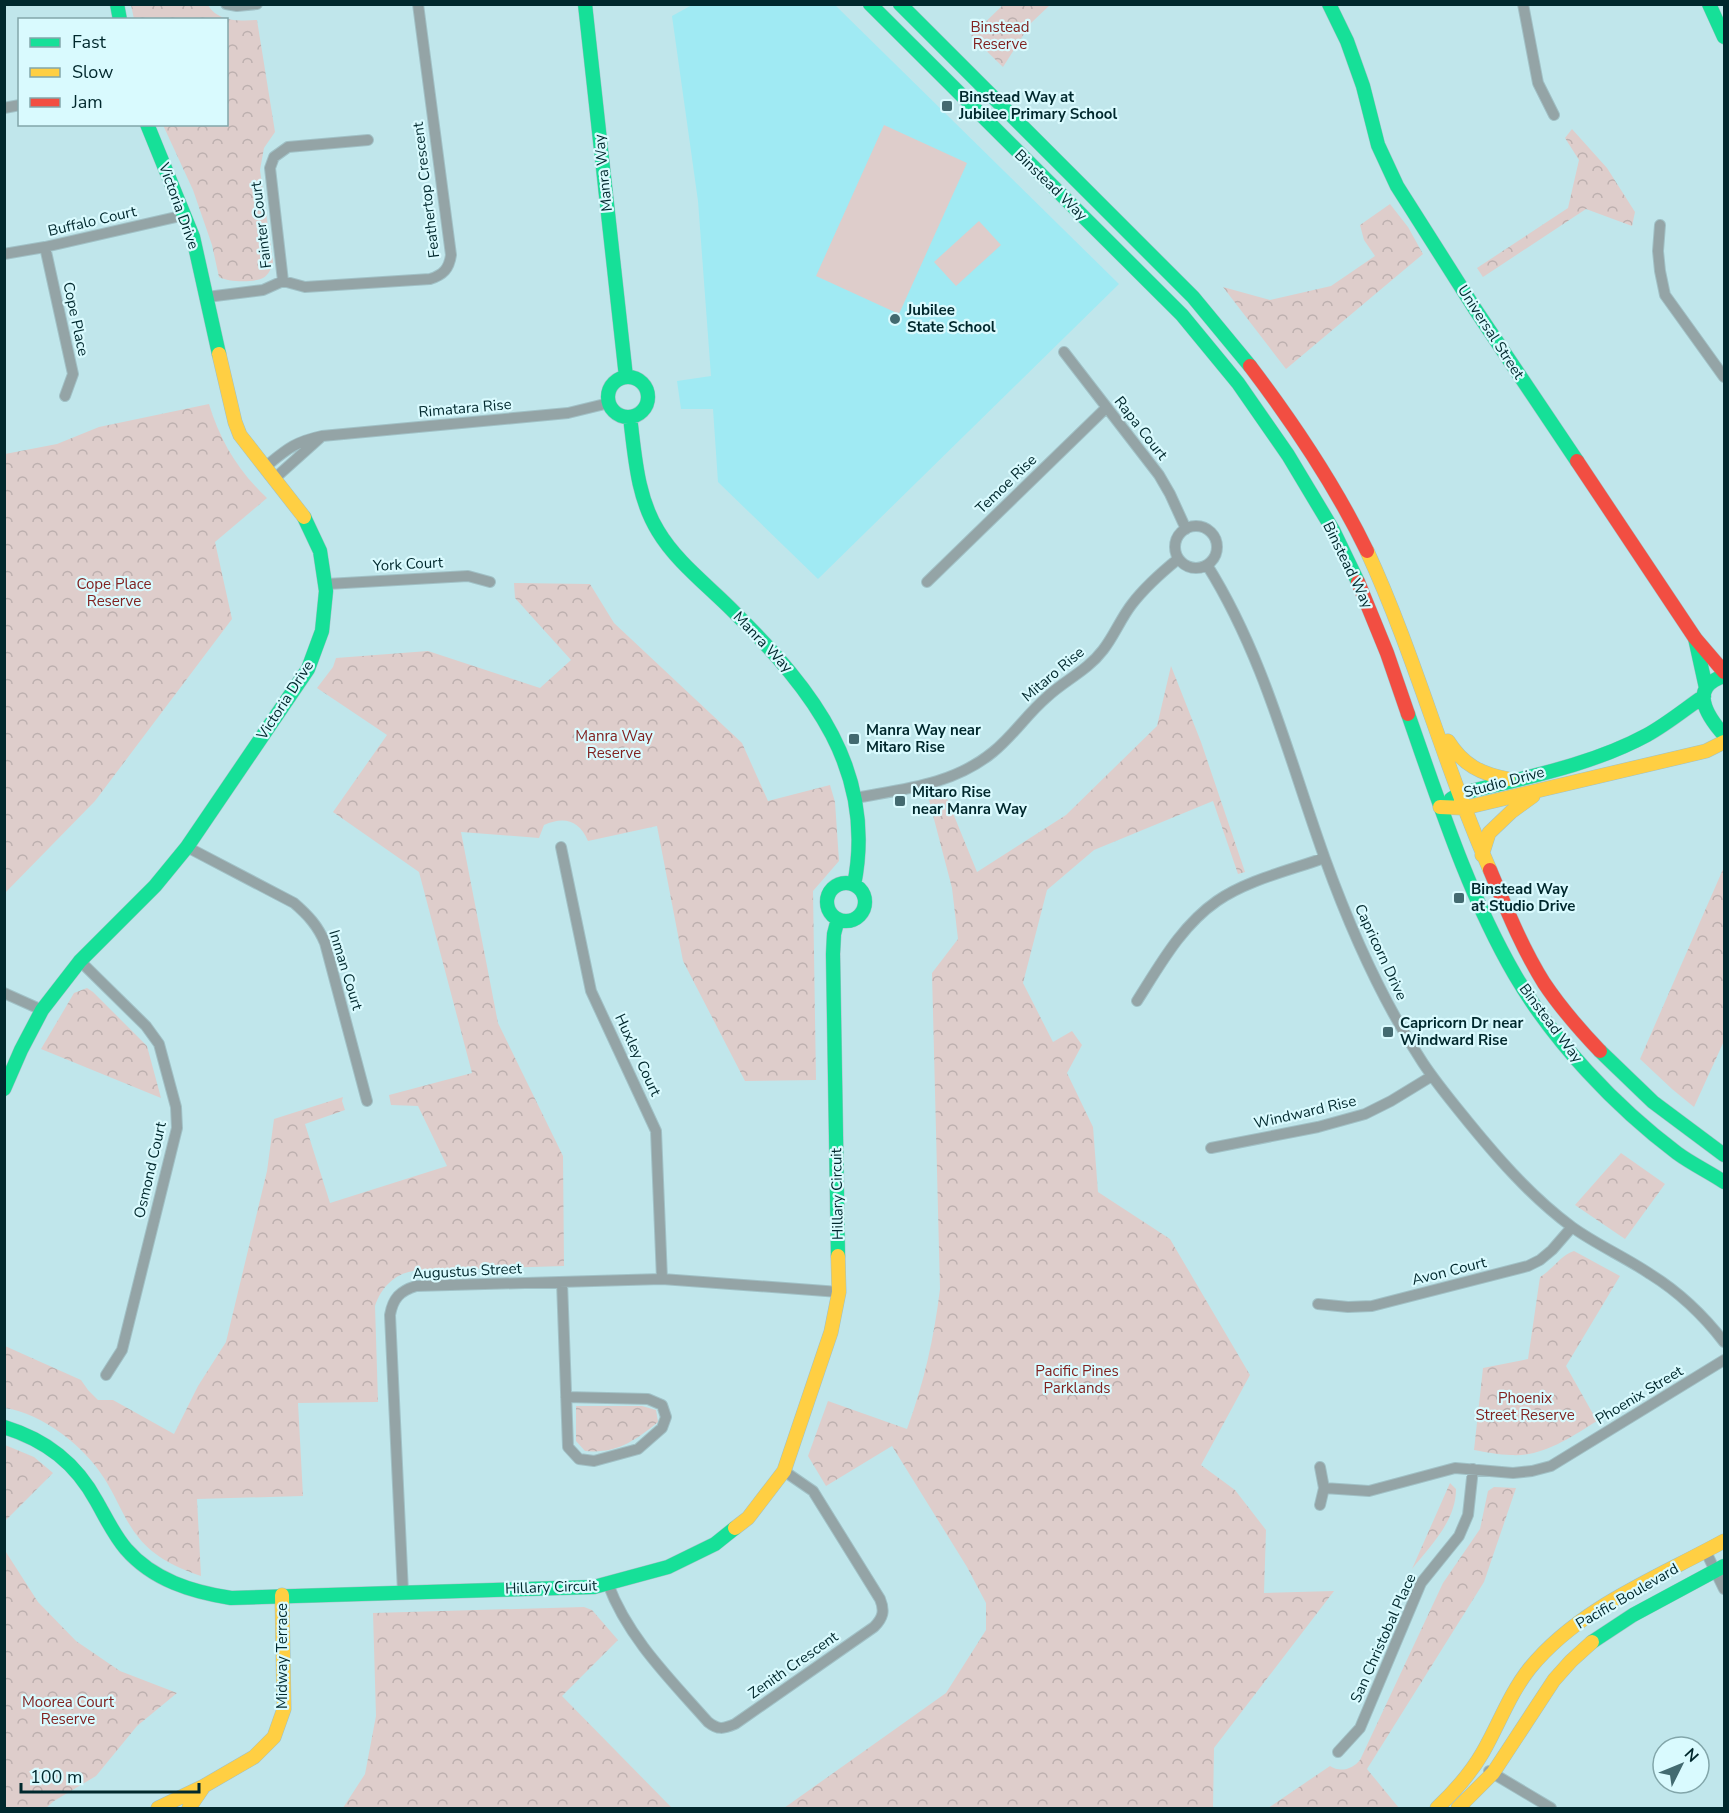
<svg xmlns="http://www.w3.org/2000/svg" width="1729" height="1813" font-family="'Nunito Sans',sans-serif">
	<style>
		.built { fill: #a0eaf3 }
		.park { fill: url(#park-crowns) }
		.pitch { fill: #decdcb }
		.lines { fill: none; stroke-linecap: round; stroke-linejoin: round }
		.street-casing { stroke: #a1c1c6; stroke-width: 12 }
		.fast-casing { stroke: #a1c1c6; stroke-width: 15 }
		.slow-casing { stroke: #a1c1c6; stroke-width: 15 }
		.jam-casing { stroke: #a1c1c6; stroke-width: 15 }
		.street { stroke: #94a4a6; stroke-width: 10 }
		.fast { stroke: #16e098; stroke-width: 14 }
		.slow { stroke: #ffcf43; stroke-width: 14 }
		.jam { stroke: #f24e42; stroke-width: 14 }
		.poi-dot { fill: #436a70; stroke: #d9fafe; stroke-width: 2 }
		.labels { text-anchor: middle; stroke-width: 4.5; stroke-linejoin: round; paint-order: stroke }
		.park-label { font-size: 15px; fill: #81211f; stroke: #d9fafe }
		.poi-label { font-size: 15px; font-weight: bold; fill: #00282d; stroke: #d9fafe; text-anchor: start }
		.street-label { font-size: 15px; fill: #00282d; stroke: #d9fafe }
	</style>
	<defs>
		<pattern id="park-crowns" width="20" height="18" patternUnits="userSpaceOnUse" patternTransform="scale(1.5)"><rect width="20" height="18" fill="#decdcb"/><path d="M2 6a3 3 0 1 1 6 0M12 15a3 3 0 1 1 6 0" fill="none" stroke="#bdb0af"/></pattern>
	</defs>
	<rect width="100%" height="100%" fill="#c0e6eb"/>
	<path class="built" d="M692 5H835L1119 284 818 579 718 482 713 409H681L677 381 711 376 698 201 672 16Z"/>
	<path class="park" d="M1004 4 1050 5 1031 23 1003 67 971 36Z
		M131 5H208C218 22 239 21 257 20L275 132 264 148 260 170 273 262C271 268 269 275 263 278 254 283 227 282 219 277L212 245 193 190 163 125 226 124V20L134 19Z
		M1572 129 1607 168 1635 212 1632 226 1586 209 1483 277 1477 268 1568 208 1579 160 1565 138Z
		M1390 204 1408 227 1423 254 1286 369 1223 287 1270 300 1331 286 1375 256 1364 240 1360 225Z
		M209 404C220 441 239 472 267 498L215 542 232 619 95 801 5 893V454L57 444 99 427Z
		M514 583 590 584 614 623 742 743 768 801 830 785 835 802 839 861 813 891 816 1080 745 1081 683 961 657 826 588 841C579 820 564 816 544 825L539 838 461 832 498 1023 563 1156 564 1266 413 1271C394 1274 381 1288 375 1306L378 1402 298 1403 303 1496 197 1499 201 1576C178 1568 155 1558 139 1538 124 1520 117 1498 104 1478 85 1447 42 1413 5 1408V1346L81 1380 88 1390 98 1400H113L174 1434 198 1386 226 1342 267 1171 274 1119 343 1097 342 1101 345 1110 305 1124 330 1203 447 1166 418 1106 391 1105 389 1095 472 1073 419 872 333 812 387 735 317 688 333 667 336 658 428 651 540 688 571 660 515 598Z
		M1171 666 1201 742 1245 872 1238 874 1213 801 1094 850 1047 890 1023 983 1053 1042 1072 1031 1082 1045 1067 1073 1093 1127 1098 1192 1170 1239 1250 1375 1201 1465 1235 1490 1266 1530 1264 1593 1334 1591 1214 1748 1213 1808H784L946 1693 986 1630V1603L967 1567 892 1446 826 1486 808 1456 828 1401 907 1429C924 1383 934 1338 940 1289L932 973 958 939 952 888 929 800 946 796 977 872 1066 815 1157 726Z
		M1724 867V1041L1694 1107 1672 1089 1640 1059Z
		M87 988 93 992 147 1046 161 1098 41 1049 74 993Z
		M1621 1153 1665 1184 1625 1239 1575 1205Z
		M1574 1251 1620 1276 1566 1366 1597 1421C1571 1437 1543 1457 1511 1455 1499 1455 1486 1452 1474 1450L1483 1368 1528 1359 1540 1277C1552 1270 1561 1255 1574 1251Z
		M576 1406H642L656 1410 658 1422C635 1441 616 1454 585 1451L576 1441Z
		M5 1445 34 1457 53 1473 5 1521Z
		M1450 1483 1456 1489C1456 1521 1431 1545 1412 1569Z
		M1494 1487 1516 1488 1484 1582 1367 1769 1399 1808H1268L1330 1766C1340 1773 1353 1769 1360 1760L1443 1583 1480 1529 1488 1491Z
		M4 1549 38 1602 76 1641 120 1671 177 1693 137 1726 96 1776 54 1801 46 1808H5Z
		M584 1607 592 1610 618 1640 562 1696 672 1808H343L365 1774 376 1716 373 1613Z"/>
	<path class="pitch" d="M884 125 967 163 899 314 816 276Z
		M979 221 1001 245 956 286 934 262Z"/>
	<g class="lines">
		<defs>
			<path id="street" d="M226 4 237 6 257 4
				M1523 4 1538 83 1554 115
				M4 108 20 105
				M1660 225 1658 251 1660 271 1665 295 1724 377
				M45 247 73 374 65 396
				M4 254 45 247 185 215
				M283 281 270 168 274 157 288 147 368 140
				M207 297 263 290 283 281 305 287 430 279C443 275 449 269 451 255L418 4
				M1064 352 1159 475 1170 494 1186 529
				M265 467C286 450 294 442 322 436L568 413 609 403
				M274 479 322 436
				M1175 547a21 21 0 1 1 42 0a21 21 0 1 1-42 0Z
				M1207 565C1264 656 1289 759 1325 859 1351 931 1381 999 1423 1063 1435 1081 1448 1097 1461 1113 1494 1154 1529 1195 1572 1227 1597 1245 1625 1257 1650 1274 1679 1292 1704 1316 1724 1342
				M927 582 1106 408
				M327 584 468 576 490 582
				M855 798C903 789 953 785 993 752 1013 736 1027 714 1047 697 1065 680 1087 671 1103 650 1114 636 1121 618 1132 604 1145 587 1162 572 1178 559
				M187 847 294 903C308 915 318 926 325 943L367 1101
				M561 847 591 991 656 1131 662 1279
				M80 961 146 1026 159 1044 176 1107 177 1128 122 1350 106 1375
				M4 993 42 1010
				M1137 1001C1160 965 1181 926 1217 901 1247 880 1291 870 1324 858
				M1211 1148 1318 1127 1365 1114 1391 1101 1432 1076
				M562 1282 568 1447 579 1459 594 1461 638 1449 662 1428 666 1417 662 1405 648 1399 566 1397
				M1318 1304 1348 1307 1372 1306 1528 1266 1540 1260 1552 1250 1572 1227
				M1320 1467 1324 1488 1320 1505
				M1324 1488 1369 1491 1455 1468 1513 1473 1532 1471 1551 1466 1724 1360
				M1706 1552 1724 1589
				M608 1584C628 1638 671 1680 708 1722 718 1730 723 1729 735 1724L874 1627C883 1618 885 1611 880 1599L813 1491 784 1471
				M403 1592 390 1315C393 1298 400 1291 416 1286L662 1279 839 1292
				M1338 1752 1360 1728 1421 1583 1459 1536 1468 1515 1473 1469
				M1489 1771 1551 1808"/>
			<path id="fast" d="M117 4 120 20
				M585 4 626 377
				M870 4 1182 315 1238 383 1288 455 1333 530 1358 582
				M900 4 1193 297 1250 366
				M1329 4 1347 41 1363 86 1378 145 1397 186 1475 309 1577 461
				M1709 4 1724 37
				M147 124 193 237 219 354
				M608 397a20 20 0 1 1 40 0a20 20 0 1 1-40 0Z
				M630 417C635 456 637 497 658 531 677 563 710 587 736 614 812 689 877 771 854 885
				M1695 638 1706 688
				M1724 676C1689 687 1706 715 1724 735
				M1408 714C1439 802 1468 894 1515 975 1554 1042 1616 1107 1677 1153 1692 1164 1709 1172 1724 1182
				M1451 799 1459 794C1522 778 1590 766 1647 735 1667 724 1685 709 1704 696
				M827 902a19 19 0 1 1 38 0a19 19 0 1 1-38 0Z
				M838 919 834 934 833 954 838 1256
				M1600 1051 1653 1102 1724 1155
				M4 1089 21 1050 42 1010 80 961 155 886 187 847 308 669 322 631 326 591 320 551 304 517
				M4 1427C46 1440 76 1463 97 1502 106 1518 114 1535 126 1549 153 1580 192 1592 231 1598L594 1587 668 1567 715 1544 735 1528
				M1592 1642 1633 1615 1724 1566"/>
			<path id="slow" d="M219 354 235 422 240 435 304 517
				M1367 551C1415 655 1444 766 1490 870
				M1448 741C1463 765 1481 774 1508 779
				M1440 807 1464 808 1706 751 1724 742
				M1482 855 1489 833 1511 812 1533 796
				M735 1528 748 1518 784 1471 831 1332 839 1292 838 1256
				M158 1808 204 1786 254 1757 274 1737 284 1709 282 1595
				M189 1808 204 1786
				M1437 1808C1455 1791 1471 1773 1483 1752 1499 1724 1510 1693 1530 1668 1580 1607 1657 1578 1724 1541
				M1458 1808 1493 1773 1554 1680 1571 1661 1592 1642"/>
			<path id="jam" d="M1250 366C1294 424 1335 485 1367 551
				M1577 461 1695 638 1724 672
				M1358 582 1387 653 1408 714
				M1490 870C1506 908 1522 948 1544 983 1560 1007 1580 1030 1600 1051"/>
		</defs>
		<use href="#street" class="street-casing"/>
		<use href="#fast" class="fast-casing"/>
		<use href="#slow" class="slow-casing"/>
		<use href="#jam" class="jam-casing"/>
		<use href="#street" class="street"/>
		<use href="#fast" class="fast"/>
		<use href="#slow" class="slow"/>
		<use href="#jam" class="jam"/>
	</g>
	<g class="poi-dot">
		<rect x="941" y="100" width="12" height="12" rx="3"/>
		<circle cx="895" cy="319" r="6"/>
		<rect x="848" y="733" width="12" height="12" rx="3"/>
		<rect x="894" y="795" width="12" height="12" rx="3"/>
		<rect x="1453" y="892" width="12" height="12" rx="3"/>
		<rect x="1382" y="1026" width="12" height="12" rx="3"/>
	</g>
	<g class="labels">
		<g class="park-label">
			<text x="1000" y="32">Binstead<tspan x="1000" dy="17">Reserve</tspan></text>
			<text x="114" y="589">Cope Place<tspan x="114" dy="17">Reserve</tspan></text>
			<text x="614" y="741">Manra Way<tspan x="614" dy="17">Reserve</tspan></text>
			<text x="1077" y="1376">Pacific Pines<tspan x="1077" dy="17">Parklands</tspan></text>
			<text x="1525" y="1403">Phoenix<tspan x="1525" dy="17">Street Reserve</tspan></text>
			<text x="68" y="1707">Moorea Court<tspan x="68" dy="17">Reserve</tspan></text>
		</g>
		<g class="poi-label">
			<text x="959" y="102">Binstead Way at<tspan x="959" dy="17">Jubilee Primary School</tspan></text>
			<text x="907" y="315">Jubilee<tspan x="907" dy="17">State School</tspan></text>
			<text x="866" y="735">Manra Way near<tspan x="866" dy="17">Mitaro Rise</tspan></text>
			<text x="912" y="797">Mitaro Rise<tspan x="912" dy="17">near Manra Way</tspan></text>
			<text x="1471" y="894">Binstead Way<tspan x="1471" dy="17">at Studio Drive</tspan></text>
			<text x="1400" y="1028">Capricorn Dr near<tspan x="1400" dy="17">Windward Rise</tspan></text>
		</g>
		<g class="street-label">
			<text transform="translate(603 173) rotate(-96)" y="5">Manra Way</text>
			<text transform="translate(1051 185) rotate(44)" y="5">Binstead Way</text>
			<text transform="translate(426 190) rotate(-97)" y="5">Feathertop Crescent</text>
			<text transform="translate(179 206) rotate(70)" y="5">Victoria Drive</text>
			<text transform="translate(92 221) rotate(-13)" y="5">Buffalo Court</text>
			<text transform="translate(261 225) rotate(-97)" y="5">Fainter Court</text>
			<text transform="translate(76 319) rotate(78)" y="5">Cope Place</text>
			<text transform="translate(1491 332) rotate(57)" y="5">Universal Street</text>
			<text transform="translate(465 408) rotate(-5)" y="5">Rimatara Rise</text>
			<text transform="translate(1141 428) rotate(52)" y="5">Rapa Court</text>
			<text transform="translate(1006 484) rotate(-44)" y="5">Temoe Rise</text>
			<text transform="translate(408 564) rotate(-3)" y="5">York Court</text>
			<text transform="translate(1348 565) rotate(64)" y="5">Binstead Way</text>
			<text transform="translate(763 642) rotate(46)" y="5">Manra Way</text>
			<text transform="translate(1053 674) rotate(-40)" y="5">Mitaro Rise</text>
			<text transform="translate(285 700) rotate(-57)" y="5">Victoria Drive</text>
			<text transform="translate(1504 782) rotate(-15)" y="5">Studio Drive</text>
			<text transform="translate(1381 952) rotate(65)" y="5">Capricorn Drive</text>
			<text transform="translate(346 970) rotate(73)" y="5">Inman Court</text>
			<text transform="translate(1551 1023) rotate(53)" y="5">Binstead Way</text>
			<text transform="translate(638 1055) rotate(65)" y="5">Huxley Court</text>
			<text transform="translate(1305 1112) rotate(-13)" y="5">Windward Rise</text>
			<text transform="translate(150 1170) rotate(-77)" y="5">Osmond Court</text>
			<text transform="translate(837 1194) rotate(-91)" y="5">Hillary Circuit</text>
			<text transform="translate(467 1271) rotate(-3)" y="5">Augustus Street</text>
			<text transform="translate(1449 1271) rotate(-14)" y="5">Avon Court</text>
			<text transform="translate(1639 1395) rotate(-31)" y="5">Phoenix Street</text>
			<text transform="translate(551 1587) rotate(-2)" y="5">Hillary Circuit</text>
			<text transform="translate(1627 1596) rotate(-30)" y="5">Pacific Boulevard</text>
			<text transform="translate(1383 1638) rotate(-66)" y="5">San Christobal Place</text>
			<text transform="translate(282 1656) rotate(-90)" y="5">Midway Terrace</text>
			<text transform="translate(793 1665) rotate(-35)" y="5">Zenith Crescent</text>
		</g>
	</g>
	<rect width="1729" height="1813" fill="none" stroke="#00282d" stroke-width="12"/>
	<rect x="18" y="18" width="210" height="108" fill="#d9fafe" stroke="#82a6aa" stroke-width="1.5"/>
	<rect x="30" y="38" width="30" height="9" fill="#16e098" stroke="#82a6aa" stroke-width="1.5"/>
	<text x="72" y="48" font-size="18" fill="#00282d">Fast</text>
	<rect x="30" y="68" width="30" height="9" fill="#ffcf43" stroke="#82a6aa" stroke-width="1.5"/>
	<text x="72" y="78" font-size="18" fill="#00282d">Slow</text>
	<rect x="30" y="98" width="30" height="9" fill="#f24e42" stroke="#82a6aa" stroke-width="1.5"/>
	<text x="72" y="108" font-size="18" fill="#00282d">Jam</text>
	<g transform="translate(1681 1765) rotate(47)"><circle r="28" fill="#d9fafe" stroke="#82a6aa" stroke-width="1.5"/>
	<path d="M0-4.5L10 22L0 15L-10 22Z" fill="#436a70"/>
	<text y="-9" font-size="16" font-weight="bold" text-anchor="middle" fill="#00282d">N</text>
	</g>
	<path d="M21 1783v9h178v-9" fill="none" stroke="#00282d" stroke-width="3"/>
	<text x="30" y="1783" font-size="18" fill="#00282d" stroke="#d9fafe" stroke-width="4.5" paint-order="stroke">100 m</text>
</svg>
